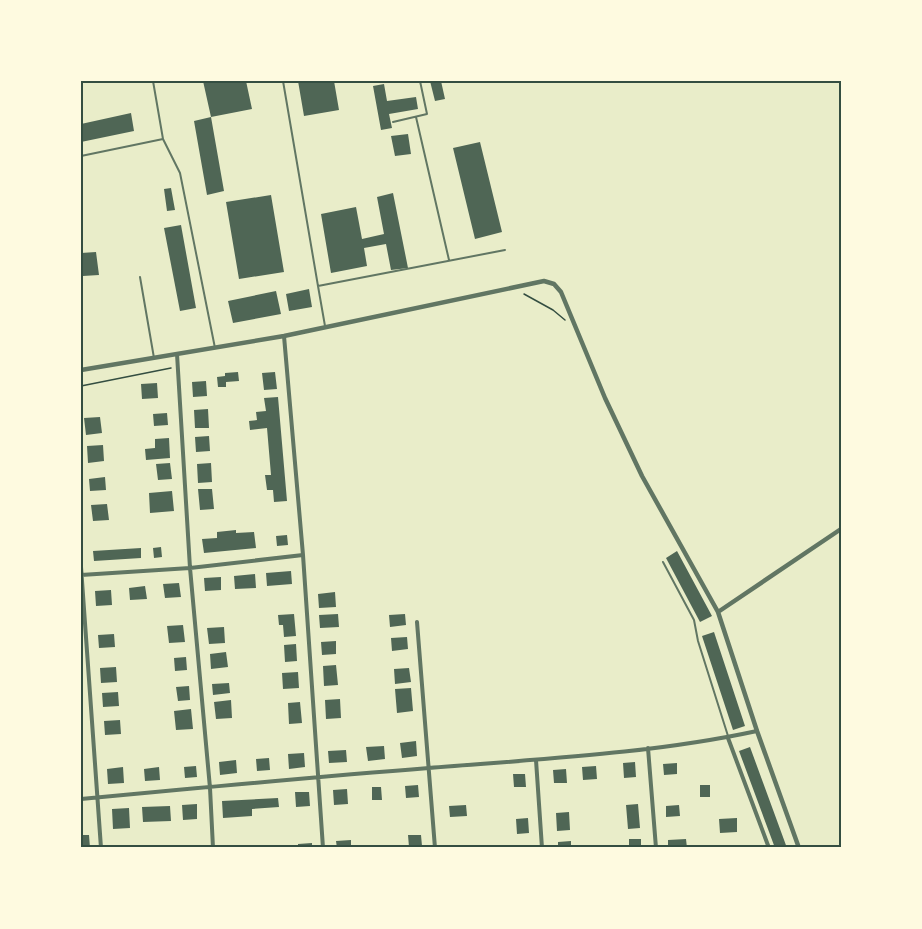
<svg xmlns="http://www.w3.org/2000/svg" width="922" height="929" font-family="'DejaVu Sans',sans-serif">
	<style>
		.building { fill: #4f6655 }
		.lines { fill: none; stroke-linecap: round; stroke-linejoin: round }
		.path { stroke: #344e41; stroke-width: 1.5 }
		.service { stroke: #617663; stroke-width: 2 }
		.minor { stroke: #617663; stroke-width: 4 }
		.tertiary { stroke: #617663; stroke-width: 4.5 }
		.neatline { fill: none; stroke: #344e41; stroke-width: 2 }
	</style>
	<rect width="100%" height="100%" fill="#e9edc9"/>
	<path class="building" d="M203 81H246L252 109 211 117Z
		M298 81H334L339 110 304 116Z
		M430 81H441L445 99 435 101Z
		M384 84 387 101 416 97 418 109 389 114 392 128 381 130 373 86Z
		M131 113 134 131 81 142V124Z
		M211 117 224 191 207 195 194 121Z
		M408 134 411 154 395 156 391 136Z
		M480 142 502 232 475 239 453 148Z
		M171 188 175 210 167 211 164 189Z
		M393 193 408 268 391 270 386 244 364 248 367 266 331 273 321 214 356 207 362 239 384 234 377 197Z
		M271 195 284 272 239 279 226 202Z
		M181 225 196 308 180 311 164 228Z
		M96 252 99 275 83 276 81 253Z
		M309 289 312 307 289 311 286 294Z
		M276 291 281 314 233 323 228 301Z
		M238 372 239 381 226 382V387H218L217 377 225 376V373Z
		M275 372 277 389 264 390 262 373Z
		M206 381 207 396 193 397 192 382Z
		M157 383 158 398 142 399 141 384Z
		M278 397 287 501 274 502 273 490H267L265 475H271L267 428 250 430 249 421 257 420 256 412 266 411 264 398Z
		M208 409 209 428H195L194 410Z
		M167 413 168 425 154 426 153 414Z
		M100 417 102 433 86 435 84 418Z
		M209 436 210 451 196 452 195 437Z
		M169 438 170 458 146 460 145 449 155 448V439Z
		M103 445 104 461 88 463 87 446Z
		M170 463 172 479 158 480 156 464Z
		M211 463 212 482 198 483 197 464Z
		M105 477 106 490 90 491 89 479Z
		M198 489H212L214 509 200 510Z
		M172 491 174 511 150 513 149 493Z
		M107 504 109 520 93 521 91 505Z
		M236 530V533L254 532 256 548 204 553 202 539 217 538V532Z
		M287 535 288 545 277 546 276 536Z
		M161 547 162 557 154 558 153 548Z
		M141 548V558L94 561 93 551Z
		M677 551 712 616 700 622 666 558Z
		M291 571 292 584 267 586 266 573Z
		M255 574 256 588 235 589 234 576Z
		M221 577V590L205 591 204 578Z
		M179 583 181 597 165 598 163 584Z
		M145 586 147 599 130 600 129 588Z
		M111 590 112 605 96 606 95 591Z
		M335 592 336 607 319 608 318 594Z
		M294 614 296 636 284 637 283 625H279L278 615Z
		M338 614 339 627 320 628 319 615Z
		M405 614 406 625 390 627 389 615Z
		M183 625 185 642 169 643 167 626Z
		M224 627 225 643 209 644 207 628Z
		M714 632 745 726 733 730 702 636Z
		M114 634 115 647 99 648 98 635Z
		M407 637 408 649 392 651 391 638Z
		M336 641V654L322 655 321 642Z
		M296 644 297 661 285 662 284 645Z
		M226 652 228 667 211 669 210 654Z
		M186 657 187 670 175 671 174 658Z
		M336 665 338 685 324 686 323 666Z
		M116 667 117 682 101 683 100 668Z
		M409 668 411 682 395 684 394 669Z
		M298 672 299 688 283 689 282 673Z
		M229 683 230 693 213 695 212 684Z
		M189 686 190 700 178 701 176 687Z
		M411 688 413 711 397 713 395 689Z
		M118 692 119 706 103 707 102 693Z
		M340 699 341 718 326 719 325 700Z
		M231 700 232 718 216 719 214 702Z
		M300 702 302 723 289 724 288 703Z
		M191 709 193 729 176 730 174 711Z
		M120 720 121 734 105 735 104 721Z
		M416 741 417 756 402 758 400 743Z
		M384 746 385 759 368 761 366 747Z
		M750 747 787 848H775L739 751Z
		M346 750 347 762 329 763 328 751Z
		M304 753 305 767 289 769 288 754Z
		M269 758 270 770 257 771 256 759Z
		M236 760 237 773 220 775 219 762Z
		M635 762 636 777 624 778 623 763Z
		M677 763V774L664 775 663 764Z
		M196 766 197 777 185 778 184 767Z
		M596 766 597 779 583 780 582 767Z
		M123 767 124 783 108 784 107 769Z
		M159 767 160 780 145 781 144 769Z
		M566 769 567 783H554L553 770Z
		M513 774H525L526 787H514Z
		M418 785 419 797 406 798 405 786Z
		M700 785H710V797H700Z
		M372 787H381L382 800H372Z
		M347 789 348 804 334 805 333 790Z
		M295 792H309L310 806 296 807Z
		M278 798 279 807 252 809V816L223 818 222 801Z
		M197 804V819L183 820 182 805Z
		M638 804 640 828 628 829 626 805Z
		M466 805 467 816 450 817 449 806Z
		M679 805 680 816 666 817V806Z
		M170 806 171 821 143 822 142 807Z
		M129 808 130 828 113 829 112 809Z
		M569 812 570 830 557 831 556 813Z
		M528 818 529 833 517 834 516 819Z
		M737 818V832L720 833 719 819Z
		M81 835H89L90 848H81Z
		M408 835H421L422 846 409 847Z
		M629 839H641V848H629Z
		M686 839 687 848H668V840Z
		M351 840V848H337L336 841Z
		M571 841V848H558V842Z
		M312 843V848H298V844Z"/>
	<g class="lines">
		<path class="path" d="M524 294 553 310 565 320
			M81 386 171 368"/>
		<path class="service" d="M153 81 163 139 180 173 215 348
			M283 81 318 286
			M416 117 449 260
			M393 122 427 114 420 81
			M81 156 163 139
			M140 277 154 358
			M325 326 318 286 505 250
			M663 562 694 620 698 641 728 736"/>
		<path class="minor" d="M284 336 303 555 323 848
			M177 354 190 568 210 788 213 848
			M81 567 101 848
			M81 575 190 568 303 555
			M417 622 435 848
			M728 738 769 848
			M648 748 656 848
			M536 760 542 848
			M81 799C197 788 313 777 429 768 538 759 650 754 757 731"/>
		<path class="tertiary" d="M81 370 284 336 544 281 554 284 561 292 605 398 642 476 718 612 757 731 799 848
			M718 612 841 529"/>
	</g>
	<rect width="922" height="929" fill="none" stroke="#fefae0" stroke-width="165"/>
	<rect x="82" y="82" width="758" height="764" class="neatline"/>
</svg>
